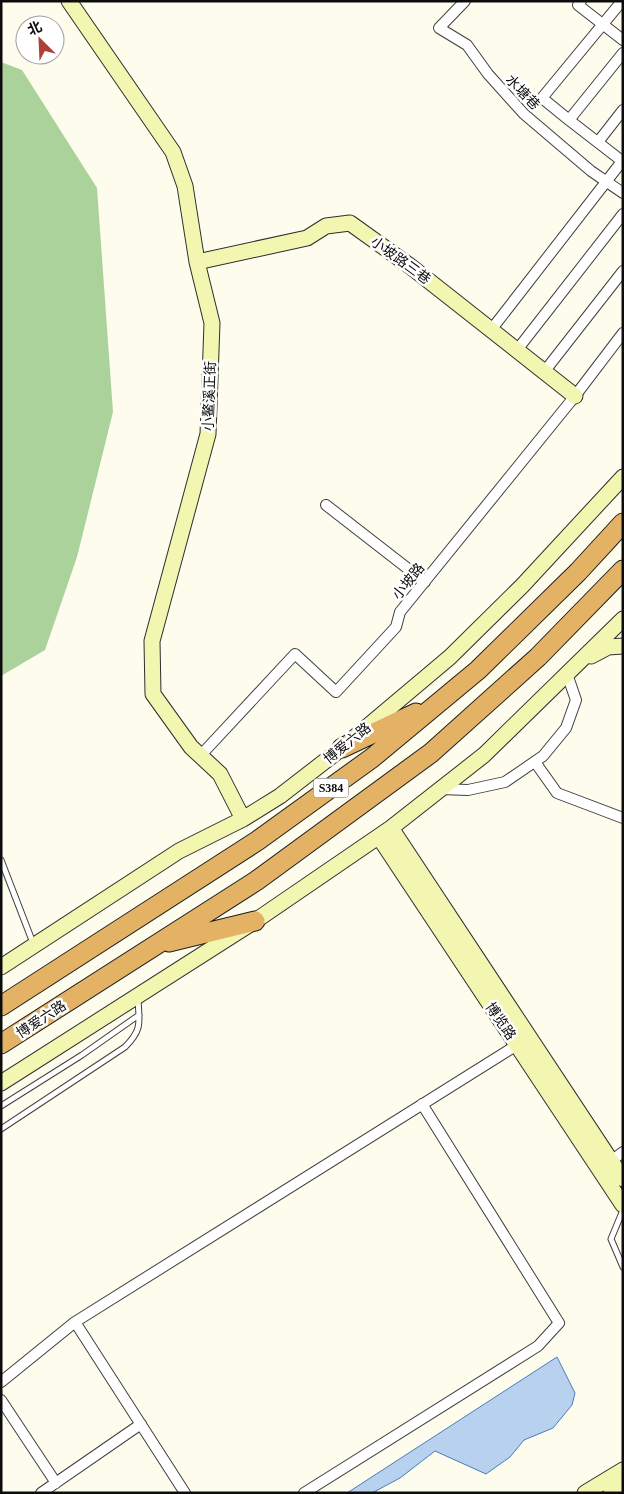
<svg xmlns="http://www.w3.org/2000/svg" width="624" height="1494" font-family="'Times New Roman','Noto Sans SC',serif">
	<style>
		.forest { fill: #acd29c }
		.water { fill: #b8d1ef; stroke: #477cbd }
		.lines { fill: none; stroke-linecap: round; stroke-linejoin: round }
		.lane-casing { stroke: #3f3f3f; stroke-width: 7 }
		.street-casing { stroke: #3f3f3f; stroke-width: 12 }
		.secondary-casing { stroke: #2e2e2e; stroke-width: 17 }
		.highway-casing { stroke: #1d1d1d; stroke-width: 21 }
		.lane { stroke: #fff; stroke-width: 5 }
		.street { stroke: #fff; stroke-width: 10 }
		.secondary { stroke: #f2f6b0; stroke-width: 15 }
		.highway { stroke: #e3b265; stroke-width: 19 }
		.labels { text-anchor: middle; stroke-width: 5; stroke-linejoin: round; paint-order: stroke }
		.shield { fill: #fff; stroke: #555; stroke-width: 1 }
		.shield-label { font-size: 12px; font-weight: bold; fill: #0c0c0c }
		.street-label { font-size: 14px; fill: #0c0c0c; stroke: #fff }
	</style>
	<rect width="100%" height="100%" fill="#fdfced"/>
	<path class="forest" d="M1 62 22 70 97 188 113 412 77 557 45 650 1 676Z"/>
	<path class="water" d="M557 1357 575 1393 572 1405 553 1428 524 1440 510 1457 486 1474 435 1451 400 1478 372 1493H347Z"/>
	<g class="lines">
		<defs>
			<path id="lane" d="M1 860 33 943
				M1 1106 82 1055 139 1015
				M1 1129 125 1047C143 1029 139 1022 138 999
				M623 1210 611 1239 623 1267"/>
			<path id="street" d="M465 1 439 28 467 45 488 74 524 114 591 171 623 193
				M581 1 578 5 623 40
				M569 120 542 98 622 1
				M598 142 623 110
				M622 161 569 120 623 53
				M491 330 623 160
				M517 350 623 214
				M544 372 623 271
				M326 505 425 582
				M201 755 295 654 336 692 396 627 400 612 575 396 623 333
				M535 762 557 793 623 818
				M441 789 468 790 505 782 543 756 566 728 576 700 567 674
				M611 1161 623 1152
				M75 1322 185 1493
				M1 1382 75 1322 517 1045
				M1 1400 56 1483
				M41 1493 141 1424
				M304 1493 538 1346 559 1323 422 1104"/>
			<path id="secondary" d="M69 1 173 152 185 186 197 262 212 323 208 434 152 641 153 694 191 747 220 774 243 819
				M197 262 307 238 326 226 350 223 410 266 575 396
				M591 656 608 647 623 646
				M391 828 623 1179
				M379 837 623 1205
				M1 967 179 851 243 819 280 796 342 748 450 657 522 586 623 477
				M1 1083 255 921 391 828 484 755 623 619
				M585 1493 623 1470
				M611 1493 623 1486"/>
			<path id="highway" d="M342 748 416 713
				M169 942 255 921
				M1 1006 257 841 372 758 478 670 578 572 623 523
				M1 1044 256 881 431 753 538 657 623 570"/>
		</defs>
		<use href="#lane" class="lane-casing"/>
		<use href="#street" class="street-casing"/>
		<use href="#secondary" class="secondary-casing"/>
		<use href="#highway" class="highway-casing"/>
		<use href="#lane" class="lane"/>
		<use href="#street" class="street"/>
		<use href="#secondary" class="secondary"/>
		<use href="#highway" class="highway"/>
	</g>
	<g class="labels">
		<rect class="shield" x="313.5" y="778.5" width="35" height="19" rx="4"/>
		<g class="shield-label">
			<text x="331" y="792">S384</text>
		</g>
		<g class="street-label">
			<text transform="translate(523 92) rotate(46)" y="5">水塘巷</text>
			<text transform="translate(401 260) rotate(36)" y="5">小坡路三巷</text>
			<text transform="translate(209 396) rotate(-88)" y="5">小鳌溪正街</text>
			<text transform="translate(408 581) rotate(-51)" y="5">小坡路</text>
			<text transform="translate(347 743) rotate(-39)" y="5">博爱六路</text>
			<text transform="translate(41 1019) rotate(-33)" y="5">博爱六路</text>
			<text transform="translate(501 1021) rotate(56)" y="5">博览路</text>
		</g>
	</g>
	<rect width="624" height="1494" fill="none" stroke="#0c0c0c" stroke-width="5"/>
	<g transform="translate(40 40) rotate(336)"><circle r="24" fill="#ffffff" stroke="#9e9e9e"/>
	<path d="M0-4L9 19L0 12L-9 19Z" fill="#ac4135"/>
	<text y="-8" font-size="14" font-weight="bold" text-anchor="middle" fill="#0c0c0c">北</text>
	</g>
</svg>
